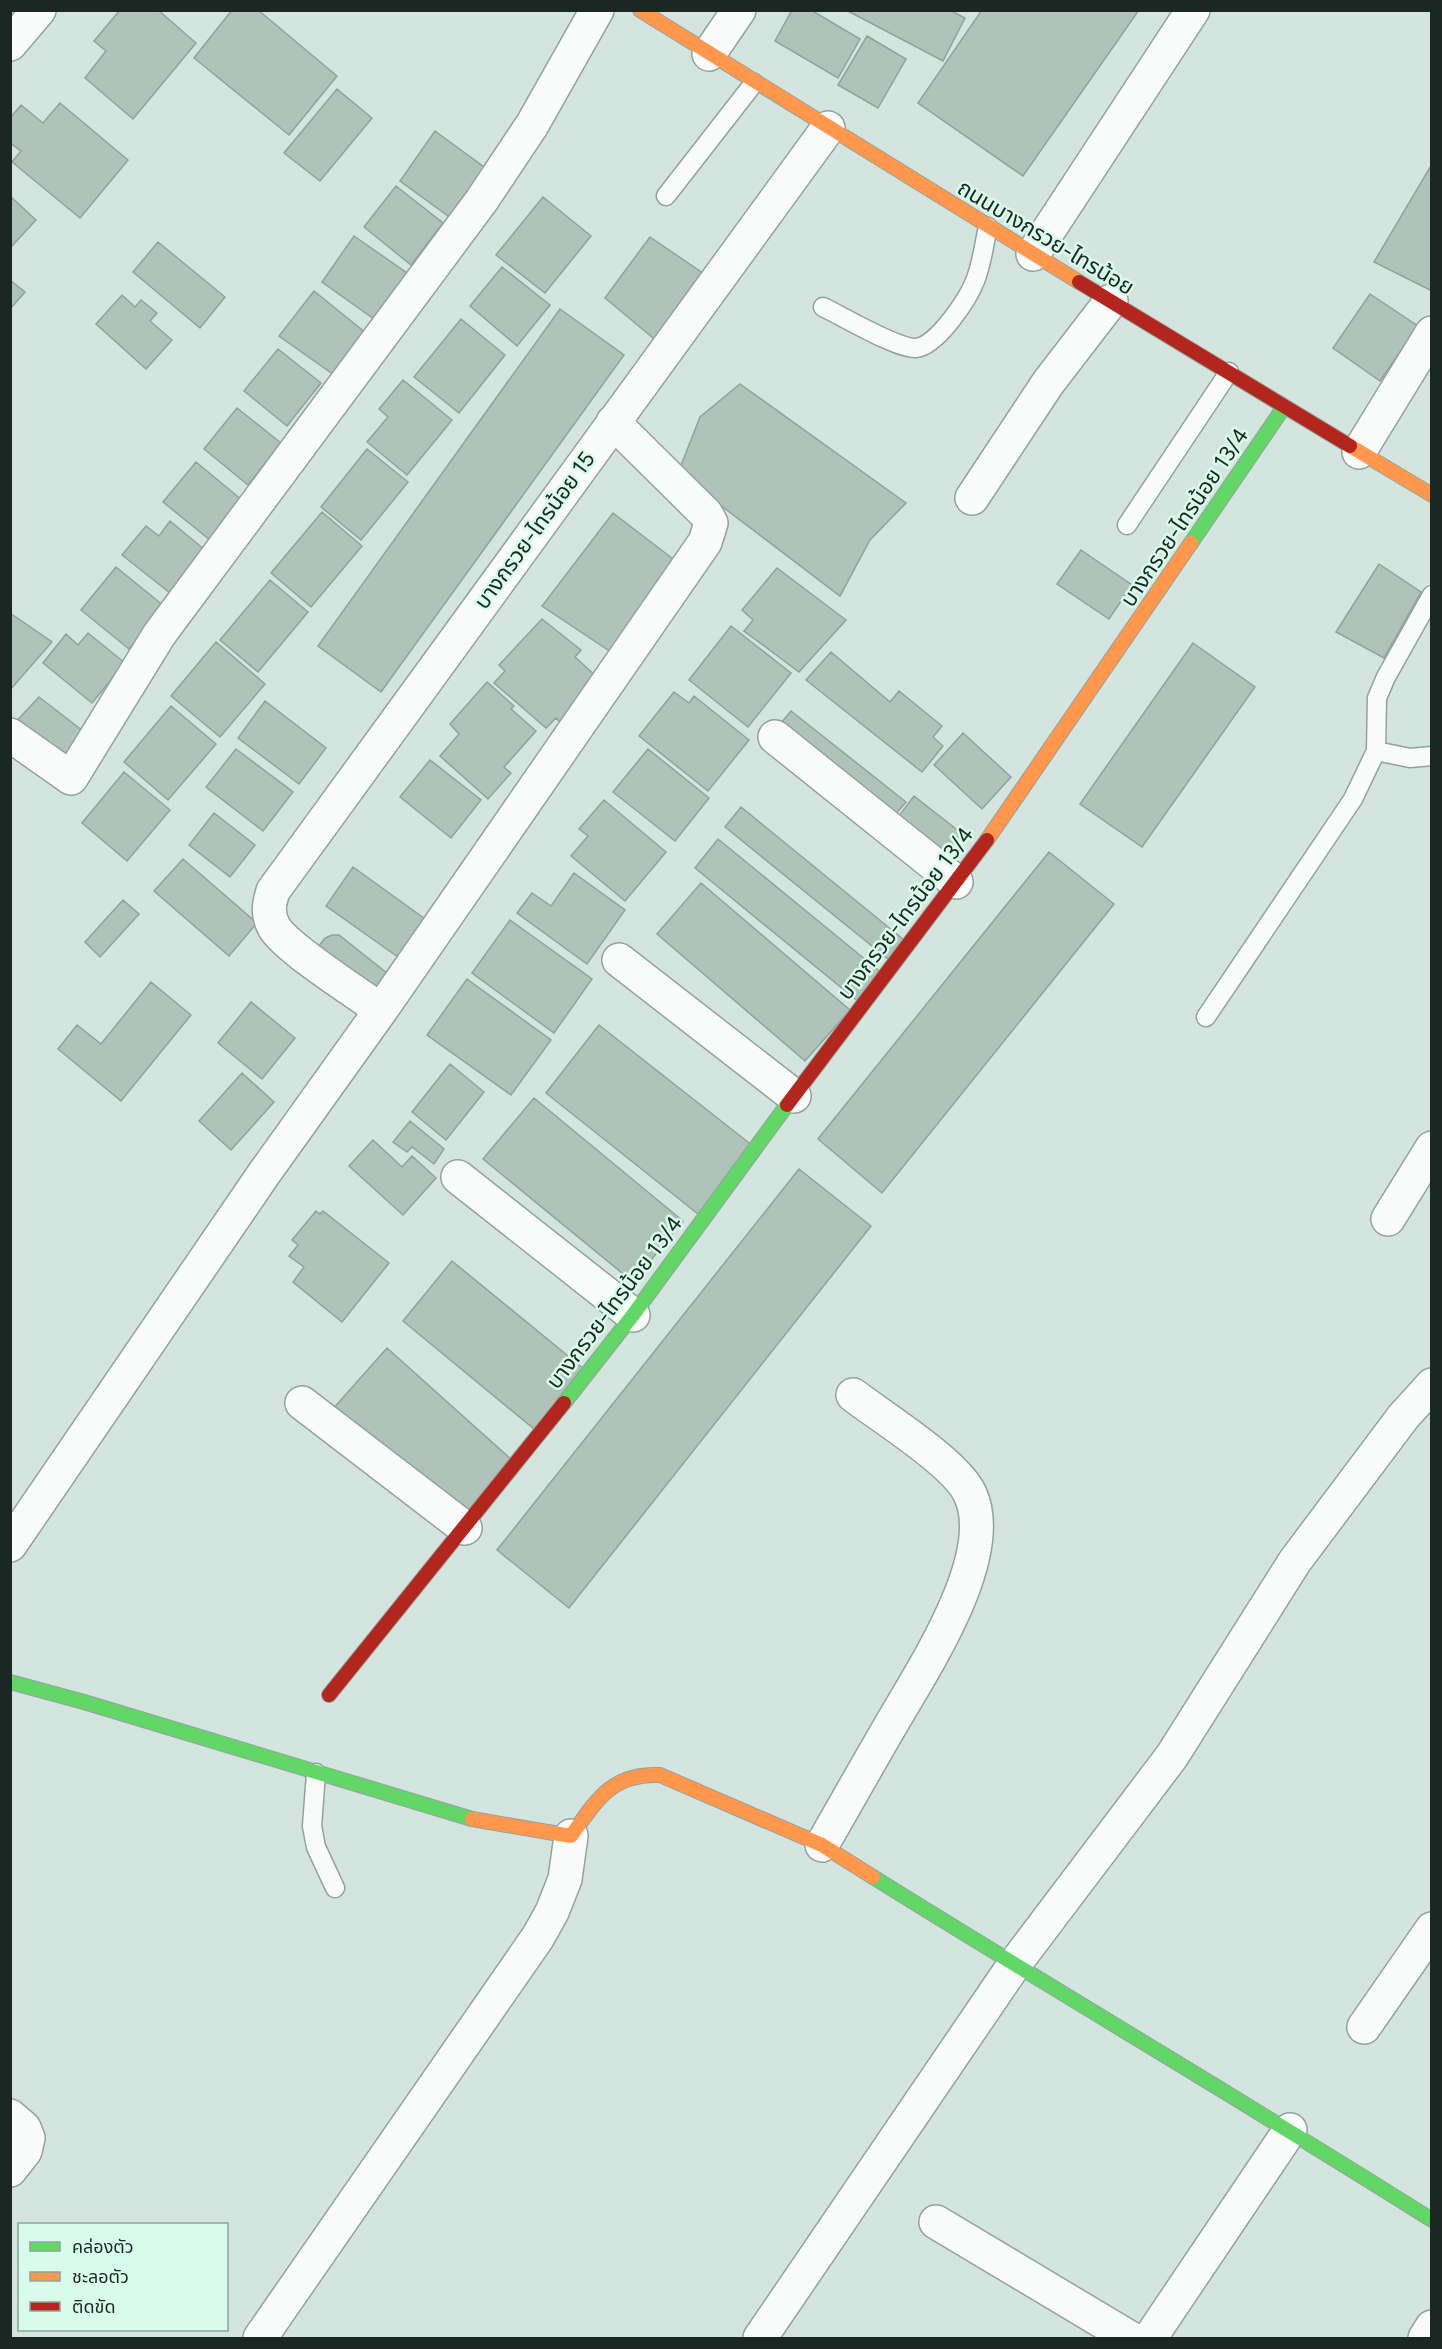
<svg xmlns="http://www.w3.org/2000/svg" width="1442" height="2349" font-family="Figtree,'Noto Sans Thai',sans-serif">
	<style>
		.building { fill: #afc3bb; stroke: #93a19b; stroke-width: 1.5 }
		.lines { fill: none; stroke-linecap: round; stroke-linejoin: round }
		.lane-casing { stroke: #94a29d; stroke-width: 21 }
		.street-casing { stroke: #94a29d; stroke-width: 36 }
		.fast-casing { stroke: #94a29d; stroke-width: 16 }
		.slow-casing { stroke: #94a29d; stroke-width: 16 }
		.jam-casing { stroke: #94a29d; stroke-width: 16 }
		.lane { stroke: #f8fbfa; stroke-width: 18 }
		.street { stroke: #f8fbfa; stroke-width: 33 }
		.fast { stroke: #63d668; stroke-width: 14 }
		.slow { stroke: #ff974d; stroke-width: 14 }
		.jam { stroke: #b3261e; stroke-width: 14 }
		.labels { text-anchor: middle; stroke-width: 5; stroke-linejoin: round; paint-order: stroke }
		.street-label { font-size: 22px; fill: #1a2722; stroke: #d8fbec }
	</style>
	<rect width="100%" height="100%" fill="#d3e5de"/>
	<path class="building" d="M120 10H158L196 43 133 119 85 78 106 51 94 41Z
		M232 10H258L337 76 289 135 194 58Z
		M792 10H811L860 39 838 78 775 41Z
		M846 10H950L965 18 943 61Z
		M982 10H1139L1023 176 918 103Z
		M867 36 906 59 878 108 838 85Z
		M337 89 372 118 320 181 284 153Z
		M60 103 128 160 80 218 12 162 21 151 10 143V118L21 105 43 123Z
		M435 131 495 175 459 224 400 181Z
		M1432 164V291L1374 262Z
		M396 186 443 223 411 265 364 227Z
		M10 196 36 220 10 248Z
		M543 197 591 236 545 293 496 255Z
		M354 236 407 273 374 319 322 282Z
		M650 237 710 278 659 343 605 298Z
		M158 242 225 297 200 328 133 272Z
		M502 267 550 305 517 346 470 306Z
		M10 280 25 292 10 309Z
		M314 291 367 334 337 377 279 336Z
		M1370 294 1418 326 1380 381 1333 348Z
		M122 295 135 307 141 300 157 313 150 321 172 340 146 369 96 324Z
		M560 309 624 355 381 692 318 646Z
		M461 319 505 355 459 413 414 377Z
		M278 349 321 383 287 426 244 391Z
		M403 380 452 420 407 475 367 442 388 417 379 409Z
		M740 384 906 503 870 540 840 596 678 473 700 417Z
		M237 408 281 443 248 485 204 449Z
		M367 449 408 482 361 540 321 507Z
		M196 462 242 500 210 540 163 502Z
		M322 512 362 546 311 607 271 573Z
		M613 513 673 559 641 614 614 654 542 606Z
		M170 521 205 550 170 593 122 555 146 526 159 536Z
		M1081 550 1132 585 1109 619 1057 584Z
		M1379 564 1421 592 1384 658 1336 632Z
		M116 567 164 606 129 649 81 610Z
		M777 568 846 620 799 672 744 631 753 620 742 610Z
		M270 580 308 612 258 672 220 640Z
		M10 613 52 642 10 690Z
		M542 619 581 650 575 657 598 678 565 727 556 718 546 728 494 683 505 671 499 665Z
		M731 626 791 673 748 727 689 680Z
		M88 633 125 663 92 703 43 663 66 634 78 645Z
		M216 642 265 684 220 737 171 696Z
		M1193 643 1255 687 1142 847 1080 804Z
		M831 652 890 702 899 691 942 726 933 737 943 746 922 772 806 680Z
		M487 682 514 706 511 709 536 731 504 767 511 773 488 799 440 756 459 734 450 724Z
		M674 692 689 703 694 696 749 740 708 791 639 736Z
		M39 697 92 738 71 771 12 726Z
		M265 701 326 748 299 784 238 738Z
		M171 706 216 744 168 800 124 762Z
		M791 711 906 802 889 822 776 729Z
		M963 733 1011 777 982 809 934 765Z
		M236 749 293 792 263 831 206 787Z
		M648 749 709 798 675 841 613 792Z
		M430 760 481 800 451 838 400 797Z
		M124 772 170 810 127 861 82 823Z
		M914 796 961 833 945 854 898 817Z
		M604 800 666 852 625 901 571 856 588 836 579 829Z
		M741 807 909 944 893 963 725 827Z
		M214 813 255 845 230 877 189 845Z
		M718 839 883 974 860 1003 695 868Z
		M1049 852 1114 904 882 1193 818 1139Z
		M183 859 257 923 229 956 154 891Z
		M353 867 432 924 405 962 326 906Z
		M574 873 625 910 587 964 517 913 532 893 551 906Z
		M701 883 850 1010 805 1061 657 934Z
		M123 900 139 914 100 957 85 942Z
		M510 920 592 979 554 1033 472 973Z
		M332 935H339L393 978 376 1000 315 951 325 938Z
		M467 979 551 1040 511 1095 427 1035Z
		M151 982 191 1015 121 1101 58 1049 77 1025 101 1044Z
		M251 1002 295 1038 262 1079 218 1043Z
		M599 1025 753 1146 698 1214 546 1093Z
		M450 1064 484 1092 446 1140 412 1112Z
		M242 1073 274 1102 231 1150 199 1121Z
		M534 1098 683 1221 633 1282 483 1159Z
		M410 1121 444 1149 434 1164 412 1147 407 1152 393 1142Z
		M373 1140 402 1167 412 1156 436 1178 403 1215 349 1166Z
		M799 1169 871 1226 569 1608 497 1550Z
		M316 1211 320 1214 323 1211 389 1263 342 1322 293 1282 304 1267 289 1256 298 1245 292 1240Z
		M452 1261 584 1369 534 1429 403 1321Z
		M387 1348 513 1461 459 1522 332 1410Z"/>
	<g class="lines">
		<defs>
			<path id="lane" d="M666 196 754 83
				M823 307C842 316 897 349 916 348 937 346 968 299 975 281 982 264 984 244 988 227
				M1127 525 1229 372
				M1376 751 1410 758 1432 756
				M1206 1017 1353 799 1376 751 1377 698 1386 677 1432 595
				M316 1773 312 1826 316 1847 335 1888"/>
			<path id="street" d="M10 44 39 10
				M709 54 739 10
				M1033 254 1193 10
				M1359 452 1432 333
				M972 498 1048 383 1111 301
				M10 735 71 778 159 635 482 200 532 125 597 10
				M775 737 956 882
				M619 960 794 1096
				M381 1010C357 993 286 948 274 927 267 914 269 904 273 891L828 128
				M458 1177 633 1315
				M1388 1219 1432 1148
				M302 1403 465 1528
				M10 1545 263 1175 381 1010 705 542 711 523 706 514 613 422
				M822 1845C845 1805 868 1764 892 1723 923 1669 999 1556 970 1494 957 1464 882 1417 853 1395
				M1364 2027 1432 1929
				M10 2116 24 2128 28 2138 25 2151 10 2170
				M936 2222 1130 2338
				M260 2338 538 1937 552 1912 565 1879 571 1836
				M760 2338 1014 1965 1172 1756 1295 1561 1403 1417 1432 1385
				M1150 2338 1290 2130
				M1425 2338 1432 2327"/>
			<path id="fast" d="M1191 543 1284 407
				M564 1403 633 1315 787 1105
				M10 1682 84 1702 472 1819
				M873 1877C1059 1993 1247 2103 1432 2220"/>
			<path id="slow" d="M640 10 1079 282
				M1350 446 1432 495
				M987 840 1191 543
				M472 1819 571 1836C597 1800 611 1773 660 1775L822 1845 873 1877"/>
			<path id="jam" d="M1079 282 1350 446
				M787 1105 987 840
				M329 1695 564 1403"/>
		</defs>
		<use href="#lane" class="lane-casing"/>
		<use href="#street" class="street-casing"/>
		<use href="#fast" class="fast-casing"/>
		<use href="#slow" class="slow-casing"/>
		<use href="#jam" class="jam-casing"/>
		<use href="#lane" class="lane"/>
		<use href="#street" class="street"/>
		<use href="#fast" class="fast"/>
		<use href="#slow" class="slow"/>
		<use href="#jam" class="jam"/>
	</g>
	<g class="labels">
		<g class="street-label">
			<text transform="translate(1046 237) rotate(31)" y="8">ถนนบางกรวย-ไทรน้อย</text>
			<text transform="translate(1184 517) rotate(-56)" y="8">บางกรวย-ไทรน้อย 13/4</text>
			<text transform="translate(534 530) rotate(-54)" y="8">บางกรวย-ไทรน้อย 15</text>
			<text transform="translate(905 913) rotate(-53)" y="8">บางกรวย-ไทรน้อย 13/4</text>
			<text transform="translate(614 1302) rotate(-53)" y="8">บางกรวย-ไทรน้อย 13/4</text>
		</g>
	</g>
	<rect width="1442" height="2349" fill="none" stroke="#1a2722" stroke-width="24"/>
	<rect x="18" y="2223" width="210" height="108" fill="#d8fbec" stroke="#8ca69b" stroke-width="1.5"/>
	<rect x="30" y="2242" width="30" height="9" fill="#63d668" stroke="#8ca69b" stroke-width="1.5"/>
	<text x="72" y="2253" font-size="18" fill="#1a2722">คล่องตัว</text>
	<rect x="30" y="2272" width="30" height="9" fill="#ff974d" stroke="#8ca69b" stroke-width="1.5"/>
	<text x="72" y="2283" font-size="18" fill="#1a2722">ชะลอตัว</text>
	<rect x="30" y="2302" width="30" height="9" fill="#b3261e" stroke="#8ca69b" stroke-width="1.5"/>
	<text x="72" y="2313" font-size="18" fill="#1a2722">ติดขัด</text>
</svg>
